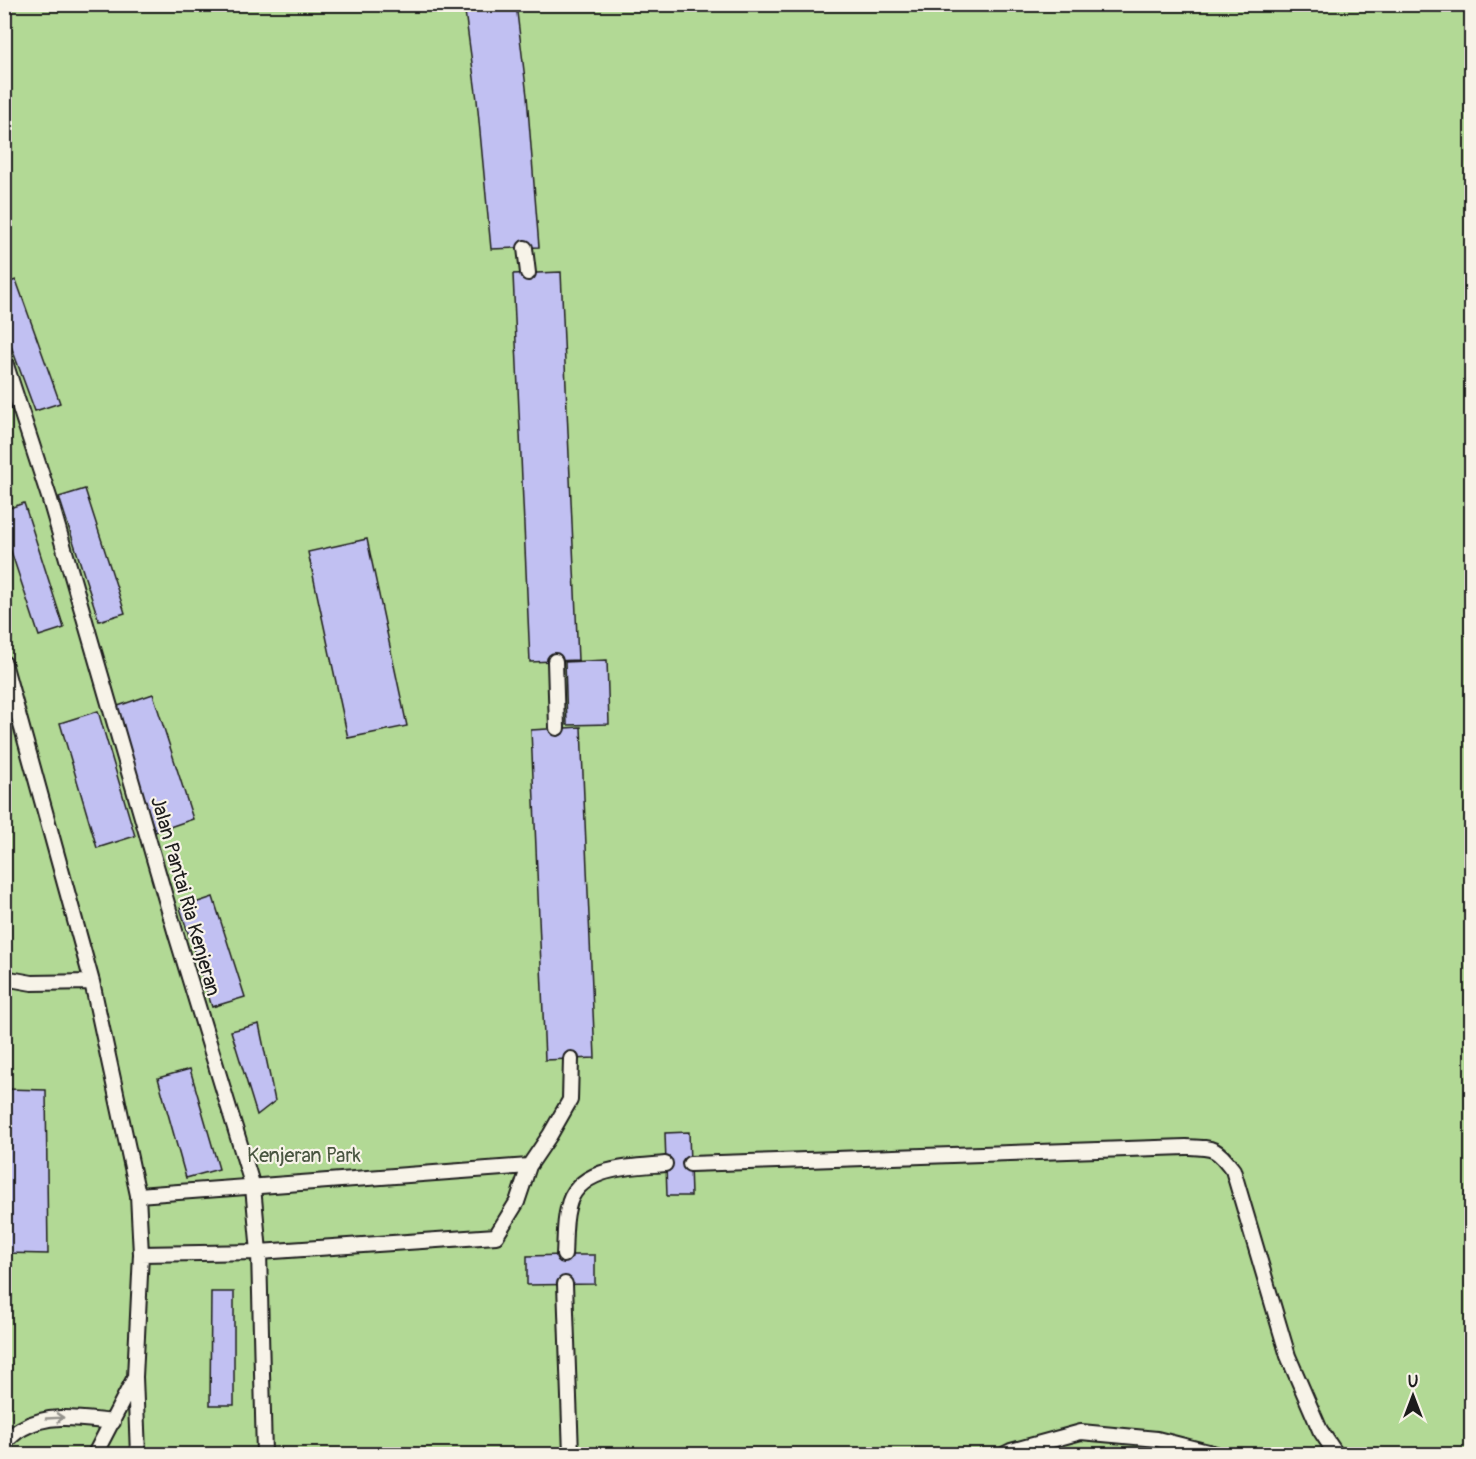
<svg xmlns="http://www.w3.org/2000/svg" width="1476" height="1459" font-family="Pangolin,sans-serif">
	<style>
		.green { fill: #b2d995; stroke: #677a58; stroke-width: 1.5 }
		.building { fill: #c1c0f2; stroke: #1c1c1c; stroke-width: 1.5 }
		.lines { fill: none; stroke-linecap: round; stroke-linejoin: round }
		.lane-casing { stroke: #1c1c1c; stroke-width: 18 }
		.lane { stroke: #f7f3e8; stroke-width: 14 }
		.oneway { stroke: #94928c }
		.labels { text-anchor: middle; stroke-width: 4.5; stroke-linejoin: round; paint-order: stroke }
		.street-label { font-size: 20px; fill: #1c1c1c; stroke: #f7f3e8 }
		.park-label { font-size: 20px; fill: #495540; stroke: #f7f3e8 }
	</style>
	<rect width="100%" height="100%" fill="#ece9ea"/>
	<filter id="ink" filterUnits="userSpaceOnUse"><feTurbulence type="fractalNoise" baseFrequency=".0167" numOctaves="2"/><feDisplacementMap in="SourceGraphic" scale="12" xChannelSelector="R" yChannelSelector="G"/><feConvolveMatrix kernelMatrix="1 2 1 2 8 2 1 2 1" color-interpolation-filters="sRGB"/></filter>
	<g filter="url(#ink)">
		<path class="green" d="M5 5H1471V1454H5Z"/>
		<path class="building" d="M464 4H516L527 96 539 247 491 249 477 100Z
			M561 272 578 660 530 662 513 274Z
			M16 280 60 403 35 411 4 327V284Z
			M85 489 125 613 99 621 59 497Z
			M24 503 64 628 39 636 4 530V510Z
			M367 539 407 726 348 738 308 552Z
			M607 660 609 724 567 725 565 662Z
			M153 694 193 819 155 832 115 707Z
			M98 711 135 836 97 848 60 723Z
			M581 727 595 1058 545 1060 531 730Z
			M213 897 245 997 212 1007 180 908Z
			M259 1024 275 1101 257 1115 231 1031Z
			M190 1069 219 1169 186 1178 158 1078Z
			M4 1089 46 1090 48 1254 4 1253Z
			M689 1132 691 1196H667L665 1133Z
			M564 1255H595V1284L527 1285V1256Z
			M211 1292H234V1405H210Z"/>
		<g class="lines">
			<defs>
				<path id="lane" d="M525 248 528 273
					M4 359 50 500 175 931 253 1187 259 1252 264 1454
					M555 661 557 728
					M4 663 92 982 138 1195 141 1254 135 1377 138 1454
					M4 978 32 983 92 982
					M690 1164 1186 1147C1214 1148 1216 1147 1233 1170L1288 1356 1320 1430 1336 1454
					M138 1195 529 1166
					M141 1254 259 1252 496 1236 517 1202 529 1166 550 1135 570 1100 571 1059
					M564 1255C565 1240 564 1223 568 1208 576 1166 632 1167 665 1164
					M565 1284 571 1454
					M4 1443C10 1438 16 1431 23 1428 50 1412 83 1419 113 1422
					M95 1454 134 1379
					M1005 1454 1011 1451 1081 1432 1157 1439 1216 1454"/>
			</defs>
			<use href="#lane" class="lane-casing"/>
			<use href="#lane" class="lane"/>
		</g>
		<defs><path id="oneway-shaft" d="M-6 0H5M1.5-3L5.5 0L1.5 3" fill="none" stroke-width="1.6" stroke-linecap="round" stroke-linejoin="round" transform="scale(1.5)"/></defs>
		<use class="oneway" href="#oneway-shaft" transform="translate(55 1418) rotate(-3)"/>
	</g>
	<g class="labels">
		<g class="street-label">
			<text transform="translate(186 896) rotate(74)" y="7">Jalan Pantai Ria Kenjeran</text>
		</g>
		<g class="park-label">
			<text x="304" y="1162">Kenjeran Park</text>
		</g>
	</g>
	<rect width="1476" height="1459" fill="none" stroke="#f7f3e8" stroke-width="24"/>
	<rect x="12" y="12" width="1452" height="1435" fill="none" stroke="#1c1c1c" stroke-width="2" filter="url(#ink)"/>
	<g transform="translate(1413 1396)" stroke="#f7f3e8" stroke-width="4.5" paint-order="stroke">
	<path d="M0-4.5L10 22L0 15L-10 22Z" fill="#1c1c1c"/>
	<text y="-9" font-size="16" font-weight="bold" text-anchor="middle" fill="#1c1c1c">U</text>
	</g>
</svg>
